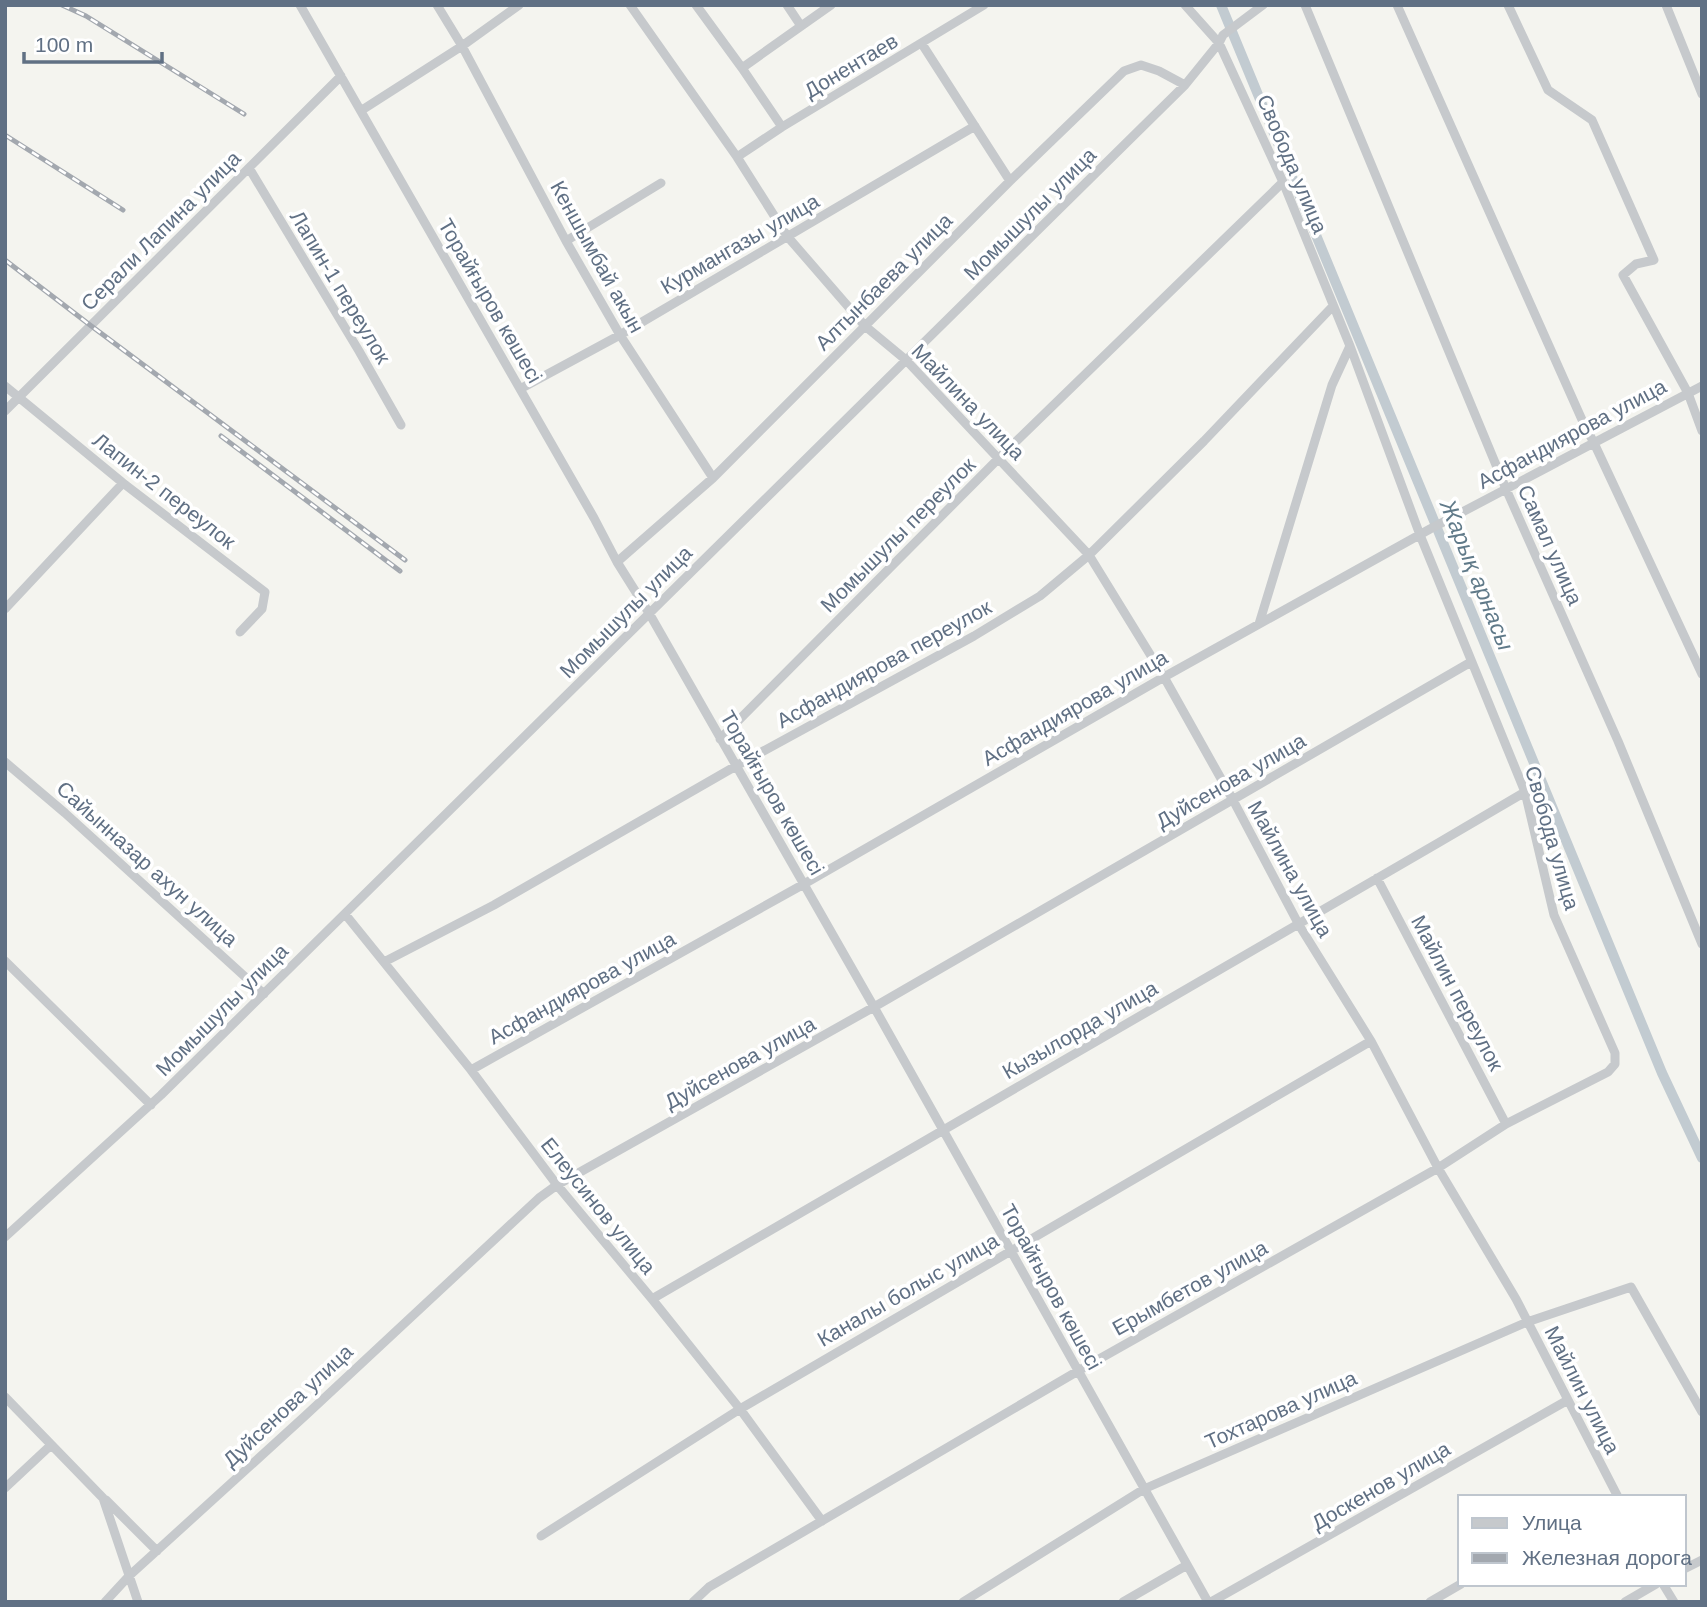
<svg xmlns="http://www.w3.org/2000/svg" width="1707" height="1607" font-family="Arial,sans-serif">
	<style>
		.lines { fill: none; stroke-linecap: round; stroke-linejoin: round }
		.canal { stroke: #c2cbd1; stroke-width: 10 }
		.minor { stroke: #c6c9cc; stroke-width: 9 }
		.rail-casing { stroke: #a3a8af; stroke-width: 5 }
		.rail { stroke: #fff; stroke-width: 2.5; stroke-dasharray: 8; stroke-linecap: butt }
		.labels { text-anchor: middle; stroke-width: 7; stroke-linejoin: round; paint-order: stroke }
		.street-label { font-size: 21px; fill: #607084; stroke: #fff }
		.water-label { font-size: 23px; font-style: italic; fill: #607a89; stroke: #fff }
	</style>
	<rect width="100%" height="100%" fill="#f4f4ef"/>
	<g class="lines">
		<path class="canal" d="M1221 5 1662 1073 1702 1158"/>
		<path class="minor" d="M300 5 594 518 617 562 649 613 874 1007 1208 1602
			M437 5 462 46 566 241 620 335 713 478
			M630 5 737 157 787 236 865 326 906 360 1089 555 1164 677 1233 800 1299 925 1371 1041 1438 1168 1516 1299 1618 1497
			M696 5 742 68 782 127
			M787 5 801 26
			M1305 5 1506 489 1618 741 1702 944
			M1397 5 1583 422 1594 443 1702 674
			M1508 5 1548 90 1592 120 1654 260 1636 264 1623 275 1688 393 1702 431
			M1666 5 1702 94
			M922 44 1010 181
			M742 68 831 5
			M362 110 462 46 519 5
			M737 157 782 127 984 5
			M249 168 359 351 401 425
			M566 241 661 183
			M5 386 123 483 265 592 262 609 240 632
			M520 389 620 335 975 126
			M5 411 341 76
			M617 562 713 478 1010 181 1124 71 1141 65 1159 71 1185 85
			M5 609 123 483
			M1259 624 1332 385 1350 346
			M720 739 999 458 1283 182
			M5 762 65 813 264 994
			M1377 878 1506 1124
			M345 914 471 1070 557 1185 652 1299 740 1409 822 1521
			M5 961 151 1105
			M384 962 494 905 736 766 974 636 1040 596 1089 555 1204 441 1333 306
			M471 1070 804 884 1164 677 1430 529 1702 386
			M5 1237 161 1095 1185 85 1219 43 1223 35 1263 5
			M652 1299C942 1129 1235 963 1525 792
			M5 1397 103 1498 138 1602
			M5 1488 51 1445
			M106 1500 157 1551
			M541 1536 740 1409 1371 1041
			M1684 1569 1702 1560
			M1663 1584 1674 1602
			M105 1602 129 1576 306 1415 539 1198 557 1185 874 1007 1471 662
			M693 1602 709 1587 1078 1371 1438 1168 1506 1124 1608 1072 1615 1064V1053L1554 915 1525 792 1420 535 1350 346 1283 182 1219 43 1185 5
			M963 1602 1144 1489 1527 1322 1631 1287 1702 1412
			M1123 1602 1187 1565
			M1211 1602 1568 1400
			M1430 1602 1461 1584
			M1625 1602 1656 1584"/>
		<defs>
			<path id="rail" d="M62 5 86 16 244 114
				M5 135 123 210
				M5 260 90 325 405 560
				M221 436 400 571"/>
		</defs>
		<use href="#rail" class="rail-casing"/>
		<use href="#rail" class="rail"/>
	</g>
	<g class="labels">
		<g class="street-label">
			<text transform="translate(851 66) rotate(-31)" y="7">Донентаев</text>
			<text transform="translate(1292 164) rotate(67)" y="7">Свобода улица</text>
			<text transform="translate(1030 214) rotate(-45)" y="7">Момышулы улица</text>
			<text transform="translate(161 231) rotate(-45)" y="7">Серали Лапина улица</text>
			<text transform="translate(740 244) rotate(-30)" y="7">Курмангазы улица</text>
			<text transform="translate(597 257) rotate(61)" y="7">Кеншымбай акын</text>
			<text transform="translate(884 282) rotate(-45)" y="7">Алтынбаева улица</text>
			<text transform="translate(340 287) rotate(59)" y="7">Лапин-1 переулок</text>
			<text transform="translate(490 301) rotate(60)" y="7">Торайғыров көшесі</text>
			<text transform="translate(968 402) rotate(46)" y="7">Майлина улица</text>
			<text transform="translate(1572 434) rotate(-28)" y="7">Асфандиярова улица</text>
			<text transform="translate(164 491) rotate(38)" y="7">Лапин-2 переулок</text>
			<text transform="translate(898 535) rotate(-45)" y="7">Момышулы переулок</text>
			<text transform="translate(1550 545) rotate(66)" y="7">Самал улица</text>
			<text transform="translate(626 612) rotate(-45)" y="7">Момышулы улица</text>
			<text transform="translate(884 664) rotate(-29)" y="7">Асфандиярова переулок</text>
			<text transform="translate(1075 708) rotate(-30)" y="7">Асфандиярова улица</text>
			<text transform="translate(1231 781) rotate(-30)" y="7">Дуйсенова улица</text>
			<text transform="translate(772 793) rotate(60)" y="7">Торайғыров көшесі</text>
			<text transform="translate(1552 838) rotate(74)" y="7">Свобода улица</text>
			<text transform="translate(147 864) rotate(42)" y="7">Сайынназар ахун улица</text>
			<text transform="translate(1290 869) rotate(61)" y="7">Майлина улица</text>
			<text transform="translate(582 988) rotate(-29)" y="7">Асфандиярова улица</text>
			<text transform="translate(1457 993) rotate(62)" y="7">Майлин переулок</text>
			<text transform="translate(222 1010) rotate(-45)" y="7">Момышулы улица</text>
			<text transform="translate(1080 1030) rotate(-30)" y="7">Кызылорда улица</text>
			<text transform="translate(740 1063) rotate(-29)" y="7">Дуйсенова улица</text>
			<text transform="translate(598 1206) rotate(51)" y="7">Елеусинов улица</text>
			<text transform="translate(1051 1287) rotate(61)" y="7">Торайғыров көшесі</text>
			<text transform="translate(1190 1288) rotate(-29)" y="7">Ерымбетов улица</text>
			<text transform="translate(908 1290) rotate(-30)" y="7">Каналы болыс улица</text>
			<text transform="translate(1582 1390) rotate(63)" y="7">Майлин улица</text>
			<text transform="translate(288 1406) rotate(-43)" y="7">Дуйсенова улица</text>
			<text transform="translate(1281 1410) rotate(-24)" y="7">Тохтарова улица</text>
			<text transform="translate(1381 1486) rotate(-30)" y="7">Доскенов улица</text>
		</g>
		<g class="water-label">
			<text transform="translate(1477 575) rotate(68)" y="8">Жарық арнасы</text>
		</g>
	</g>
	<rect width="1707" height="1607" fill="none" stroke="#607084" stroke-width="14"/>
	<rect x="1458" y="1495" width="228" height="91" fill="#ffffff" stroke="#bfc6ce" stroke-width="2"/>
	<rect x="1472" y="1518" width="35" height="10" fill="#c6c9cc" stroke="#bfc6ce" stroke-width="2"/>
	<text x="1522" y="1530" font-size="21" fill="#607084">Улица</text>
	<rect x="1472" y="1553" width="35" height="10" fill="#a3a8af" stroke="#bfc6ce" stroke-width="2"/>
	<text x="1522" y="1565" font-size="21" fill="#607084">Железная дорога</text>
	<path d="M24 52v10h138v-10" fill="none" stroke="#607084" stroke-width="3.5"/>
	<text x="35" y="52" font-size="21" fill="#607084" stroke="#ffffff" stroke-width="5" paint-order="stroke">100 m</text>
</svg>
